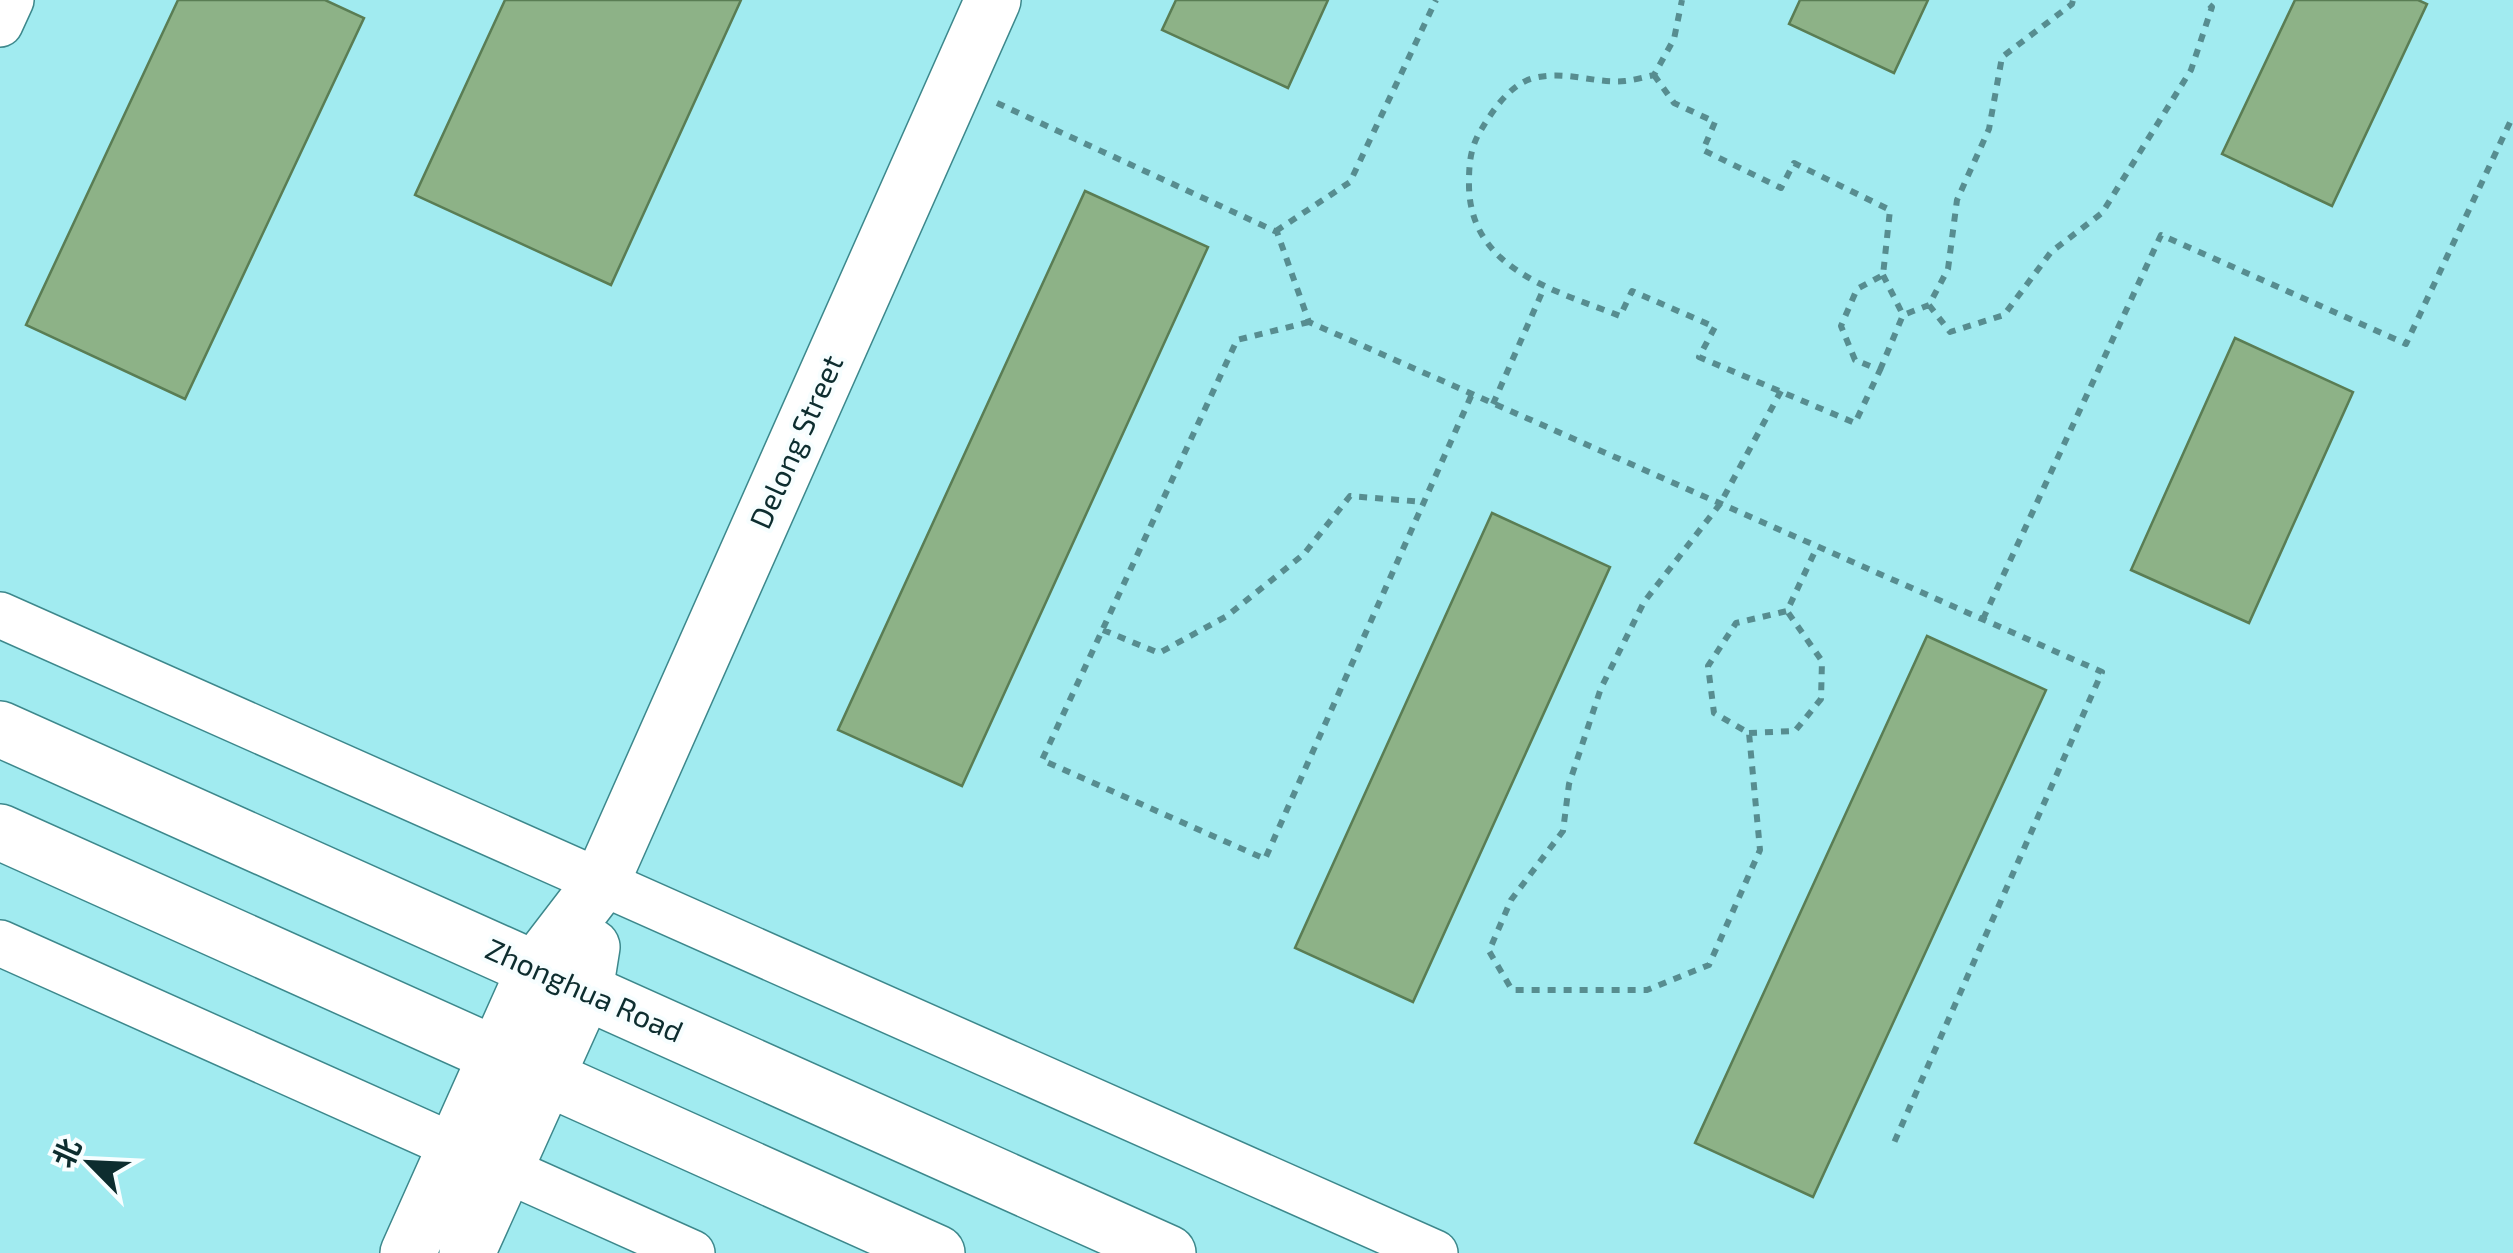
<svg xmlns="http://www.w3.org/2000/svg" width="2513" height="1253" font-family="'Exo 2','Noto Sans SC',sans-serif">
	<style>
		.building { fill: #8db287; stroke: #5a7d54; stroke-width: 2.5 }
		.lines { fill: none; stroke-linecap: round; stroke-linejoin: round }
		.minor-casing { stroke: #3d888c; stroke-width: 48 }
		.major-casing { stroke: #3d888c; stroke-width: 58 }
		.highway-casing { stroke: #3d888c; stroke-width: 58 }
		.path { stroke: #578d90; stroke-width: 6; stroke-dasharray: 8 8; stroke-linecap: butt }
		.minor { stroke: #fff; stroke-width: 45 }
		.major { stroke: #fff; stroke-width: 55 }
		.highway { stroke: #fff; stroke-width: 55 }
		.labels { text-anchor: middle; stroke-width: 8; stroke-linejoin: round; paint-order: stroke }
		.street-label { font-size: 30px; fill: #0d2d2f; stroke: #f7feff }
	</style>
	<rect width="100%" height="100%" fill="#a1ebf0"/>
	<path class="building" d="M178 0H325L364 18 185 399 26 325Z
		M505 0H741L611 285 415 195Z
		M1176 0H1328L1288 88 1162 30Z
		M1800 0H1928L1894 73 1789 24Z
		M2295 0H2418L2427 4 2332 206 2222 154Z
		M1085 191 1208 247 962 786 838 730Z
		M2235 338 2353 392 2249 623 2131 570Z
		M1492 513 1610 567 1413 1002 1295 948Z
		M1927 636 2046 690 1813 1197 1695 1143Z"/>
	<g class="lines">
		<defs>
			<path id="minor" d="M0 24 11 0
				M0 615 1435 1253
				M0 943 692 1253"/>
			<path id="major" d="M408 1253 535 969 601 883 993 0
				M467 1253 585 991 592 947"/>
			<path id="highway" d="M0 729 1168 1253
				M0 832 937 1253"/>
		</defs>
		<use href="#minor" class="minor-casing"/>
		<use href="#major" class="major-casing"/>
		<use href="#highway" class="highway-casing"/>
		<path class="path" d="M1654 75 1674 103 1715 122 1703 150 1781 188 1794 163 1890 210 1883 275 1857 289 1841 326 1855 360 1880 370 1855 423 1699 357 1715 327 1632 291 1620 316C1554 290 1467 269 1469 181 1469 162 1471 146 1481 130 1493 110 1510 84 1534 78 1567 70 1595 84 1625 81 1634 80 1645 77 1654 75L1674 39 1682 0
			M997 103 1277 232 1309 322 2102 672 1893 1145
			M1276 231 1350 182 1436 0
			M1883 275 1903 315
			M1929 305 1950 332 2004 315 2051 252 2102 213 2191 70 2212 7 2204 0
			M1309 322 1237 340 1042 760 1265 859 1472 394
			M1880 370 1903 315 1929 305 1948 269 1957 200 1989 129 2002 57 2072 4 2073 0
			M1781 391 1720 504 1644 602 1601 688 1569 784 1563 831 1511 900 1489 951 1512 990H1647L1709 965 1760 850 1749 733 1714 713 1708 666 1736 623 1787 611 1817 547
			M1493 404 1544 288
			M1983 619 2161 235 2406 344 2513 116
			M1103 630 1159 653 1227 616 1304 554 1350 496 1424 502
			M1749 733 1795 731 1821 699 1822 661 1787 611"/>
		<use href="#minor" class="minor"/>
		<use href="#major" class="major"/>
		<use href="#highway" class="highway"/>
	</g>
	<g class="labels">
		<g class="street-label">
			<text transform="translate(797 442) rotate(-66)" y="10">Delong Street</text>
			<text transform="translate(584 991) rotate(24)" y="10">Zhonghua Road</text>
		</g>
	</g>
	<g transform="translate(90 1163) rotate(294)" stroke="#f7feff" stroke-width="8" paint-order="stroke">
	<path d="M0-8L18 38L0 25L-18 38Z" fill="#0d2d2f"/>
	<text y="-15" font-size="28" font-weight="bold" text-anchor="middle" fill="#0d2d2f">北</text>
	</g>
</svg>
